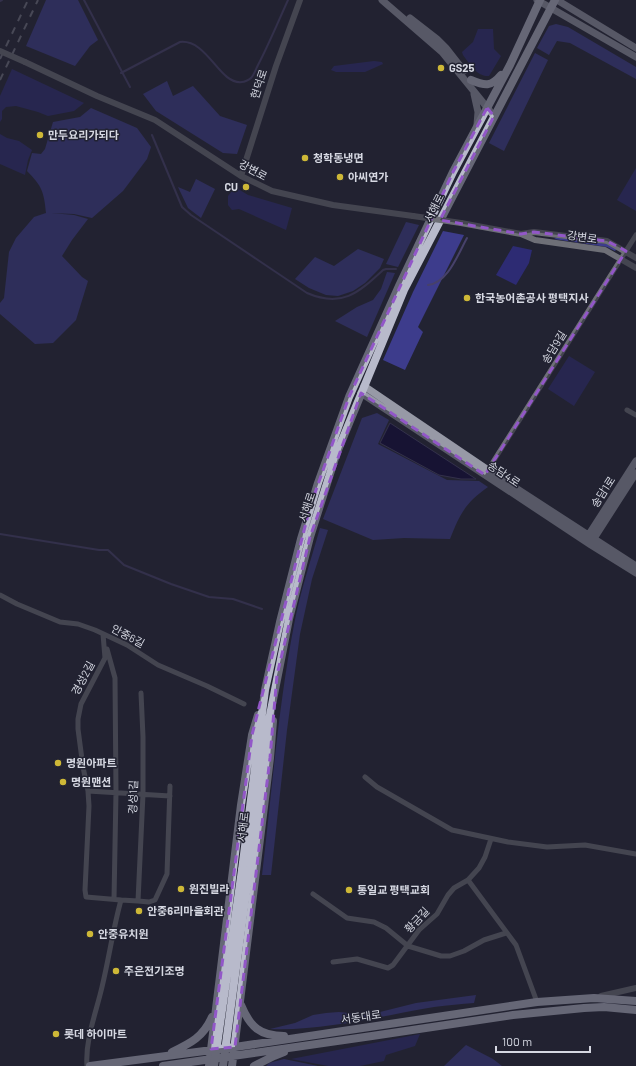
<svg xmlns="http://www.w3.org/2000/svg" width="636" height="1066" font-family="Barlow,'Noto Sans KR',sans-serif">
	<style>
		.green { fill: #2d2b73 }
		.forest { fill: #3d3c8c }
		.water { fill: #0a0037; stroke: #47416a }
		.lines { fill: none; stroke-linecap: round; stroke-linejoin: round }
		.stream { stroke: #47416a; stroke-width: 2 }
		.minor { stroke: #6e6f77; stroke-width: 5 }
		.tertiary { stroke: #6e6f77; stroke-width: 6 }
		.secondary { stroke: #9799a6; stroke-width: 7 }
		.primary { stroke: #b8bacb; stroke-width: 8 }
		.rail { stroke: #757783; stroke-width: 2; stroke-dasharray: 7 7; stroke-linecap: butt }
		.tertiary-bridge { stroke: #6e6f77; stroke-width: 6 }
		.primary-bridge { stroke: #b8bacb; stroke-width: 8 }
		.marked { fill: none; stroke: #9257c8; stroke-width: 3; stroke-dasharray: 8 5; stroke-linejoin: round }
		.poi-dot { fill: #ceb837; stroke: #222332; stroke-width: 1.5 }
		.labels { text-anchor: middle; stroke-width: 3; stroke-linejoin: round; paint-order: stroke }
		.poi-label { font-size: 11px; font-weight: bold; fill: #d6d8e2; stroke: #222332; text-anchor: start }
		.street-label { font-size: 11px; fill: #d6d8e2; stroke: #222332 }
	</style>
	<rect width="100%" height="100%" fill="#222332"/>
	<path class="green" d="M478 29H493L494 49 501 56 489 76C477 77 470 64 463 55L462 52 473 42Z
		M374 61 382 62 383 64 365 72H336L331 70 334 66Z
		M12 69 84 103 74 111 48 116 38 112 16 106 6 107 2 111V119L0 122V96Z
		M0 134 7 138 19 141 32 150 28 160 25 175 0 164Z
		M636 168V211L617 200Z
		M235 187 248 195 292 208 286 230 239 209 232 210 228 205V196Z
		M513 246 532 250 529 263 516 285 496 275Z
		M569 356 595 372 574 406 548 389Z
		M420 1034 415 1046 386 1055 384 1061 360 1066H328L291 1059Z"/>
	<path class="forest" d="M46 0H78L98 40 90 46 75 66 26 46Z
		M556 24 568 27 636 67V79L570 43 557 41 549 55 537 48 549 26Z
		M535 53 548 60 504 151 489 143Z
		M167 81 173 96 193 86 220 116 247 125 237 154 223 153 156 111 143 94Z
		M91 108 137 128 151 147 147 159 123 191 92 218 74 214 51 213 74 215 88 219 72 240 62 256 82 277 88 281 76 320 53 343 35 344 0 314V303L4 298 9 252 16 238 34 217 46 213C44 192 42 186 27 171L32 153 41 154 45 149 53 122 80 117Z
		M196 179 215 189 201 218 188 208 178 187 190 192Z
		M406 222 419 225 398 267 386 264Z
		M443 231 464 235 418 327 423 332 405 370 383 360 413 292Z
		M558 237 607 244 617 248 615 251 607 247 554 239Z
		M358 249 384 259 380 268 365 283 353 291 338 296 326 295 309 288 295 279 315 257 334 266Z
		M387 272 395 273 367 337 335 321 357 307 373 300 381 289Z
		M377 413 389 420 378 444 447 480 479 481 488 487C465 503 460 514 450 539L404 538 373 540 323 519 362 418Z
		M320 528 328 530 312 579 300 634 287 730 271 875H262C272 792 278 708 294 625 300 592 311 560 320 528Z
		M476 995 474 1003C461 1004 448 1005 434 1007 380 1016 325 1031 270 1029L295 1023 313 1015 326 1013 339 1012 357 1014 380 1012 416 1003Z
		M466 1045 493 1059 502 1066H444Z
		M284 1059 318 1066H266L269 1063Z"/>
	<path class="water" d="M390 423 476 479H461L439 475 380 443Z"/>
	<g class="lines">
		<path class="stream" d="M84 0 130 87
			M0 1 2 0
			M121 73 180 42C208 39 219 85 242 82 244 82 249 80 251 78 254 75 256 69 258 65 269 44 278 22 288 0
			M152 135 182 207 191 215 307 293C342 308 358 293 383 270L386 269H396
			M428 285C448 283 458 254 467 238
			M0 534 99 550H108L124 565 171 584 209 597 233 599 262 609"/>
		<path class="minor" d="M627 410 636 415
			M486 473 636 235
			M0 595 17 604 60 622 78 624 95 630 127 645 158 665 207 686 244 704
			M103 634 105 658 81 704 78 719V729L83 767 88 791 89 806 85 890 86 897 121 900
			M107 649 115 678 116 792 114 899
			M365 777 377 787 452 830 508 842 547 847 585 845 636 854
			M88 791 170 796
			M468 880 516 945 537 1002
			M313 894 347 918 374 922 386 928 408 946 441 956H450L464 951 484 940 506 933
			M138 901 149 902 155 900 167 874 170 786
			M333 962 357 959 388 968 393 965 419 930 437 914 448 895 454 888 468 880 479 868 485 857 491 839
			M87 1066C85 1040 96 1013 102 987 109 958 113 929 121 900L138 901 143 794V737L141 693"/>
		<path class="tertiary" d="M25 62 97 96 155 120 241 176 272 191 333 205 413 216
			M241 176 276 66 300 0
			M461 223 521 234 535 240 605 250 636 268
			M521 234 534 232 607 241 636 258
			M601 996 636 988"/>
		<path class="secondary" d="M382 0 442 52 494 116
			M537 0 636 57
			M557 0 636 48
			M410 18 437 39 446 48 464 71
			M474 94 478 112 477 125
			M364 386 488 470 636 566
			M361 393 591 545 636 573
			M586 539 636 461
			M591 543 636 473"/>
		<path class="primary" d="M471 80C485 86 491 87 501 75
			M242 870 265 690 280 622 301 539 318 483 349 397 399 286 453 172 510 65 540 0
			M249 870 269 720 289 619 310 537 336 455 404 290 555 0
			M241 1005C250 1027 260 1036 284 1036
			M172 1052C191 1043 203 1037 212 1017
			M90 1066 235 1047 537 1002 594 998 636 1001
			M163 1066 372 1036 513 1015 584 1008 604 1007 636 1010
			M209 1066 241 805 252 735 258 715
			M232 1066 270 758 273 721
			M254 1066 274 1056 284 1052"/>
		<path class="rail" d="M0 59 28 0
			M0 80 38 0"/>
		<path class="tertiary-bridge" d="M0 51 25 62
			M413 216 461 223"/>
		<path class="primary-bridge" d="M214 1066 242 870
			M223 1066 249 870"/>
	</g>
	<path d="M0 0H636V1066H0ZM487 108 494 116 440 220 521 234 534 232 607 241 626 251 485 475 361 393 310 537 277 675 270 758 235 1047 211 1049 252 735 310 507 349 397 453 172Z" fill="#222332" fill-opacity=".55" fill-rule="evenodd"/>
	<path class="marked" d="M487 108 494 116 440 220 521 234 534 232 607 241 626 251 485 475 361 393 310 537 277 675 270 758 235 1047 211 1049 252 735 310 507 349 397 453 172Z"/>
	<g class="poi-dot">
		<circle cx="441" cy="68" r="4"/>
		<circle cx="40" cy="135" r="4"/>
		<circle cx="305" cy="158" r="4"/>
		<circle cx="340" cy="177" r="4"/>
		<circle cx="246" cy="187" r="4"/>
		<circle cx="467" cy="298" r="4"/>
		<circle cx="58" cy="763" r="4"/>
		<circle cx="63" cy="782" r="4"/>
		<circle cx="181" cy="889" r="4"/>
		<circle cx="349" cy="890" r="4"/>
		<circle cx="139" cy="911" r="4"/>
		<circle cx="90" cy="934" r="4"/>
		<circle cx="116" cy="971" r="4"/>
		<circle cx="56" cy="1034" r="4"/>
	</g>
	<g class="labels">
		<g class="poi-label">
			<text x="449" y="72">GS25</text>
			<text x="48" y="139">만두요리가되다</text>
			<text x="313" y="162">청학동냉면</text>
			<text x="348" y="181">아씨연가</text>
			<text x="238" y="191" text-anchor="end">CU</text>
			<text x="475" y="302">한국농어촌공사 평택지사</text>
			<text x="66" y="767">명원아파트</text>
			<text x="71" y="786">명원맨션</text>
			<text x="189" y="893">원진빌라</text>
			<text x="357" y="894">통일교 평택교회</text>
			<text x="147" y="915">안중6리마을회관</text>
			<text x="98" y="938">안중유치원</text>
			<text x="124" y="975">주은전기조명</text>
			<text x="64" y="1038">롯데 하이마트</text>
		</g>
		<g class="street-label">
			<text transform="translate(259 84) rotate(-72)" y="4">현덕로</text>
			<text transform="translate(253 170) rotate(29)" y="4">강변로</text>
			<text transform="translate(434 208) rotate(-63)" y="4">서해로</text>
			<text transform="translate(582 237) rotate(8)" y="4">강변로</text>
			<text transform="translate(554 347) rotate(-58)" y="4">송담9길</text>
			<text transform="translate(504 474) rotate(34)" y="4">송담4로</text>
			<text transform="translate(603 492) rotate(-57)" y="4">송담1로</text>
			<text transform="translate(307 507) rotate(-72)" y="4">서해로</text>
			<text transform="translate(128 636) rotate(28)" y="4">안중6길</text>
			<text transform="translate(83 678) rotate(-62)" y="4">경성2길</text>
			<text transform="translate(133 797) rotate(-88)" y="4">경성1길</text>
			<text transform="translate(243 827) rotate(-83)" y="4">서해로</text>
			<text transform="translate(417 920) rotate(-47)" y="4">황금길</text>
			<text transform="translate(361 1017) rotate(-8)" y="4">서동대로</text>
		</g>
	</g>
	<path d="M496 1046v6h94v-6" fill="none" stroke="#d6d8e2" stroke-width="2"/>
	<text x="502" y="1046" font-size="12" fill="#d6d8e2" stroke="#222332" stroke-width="3" paint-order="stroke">100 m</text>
</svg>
